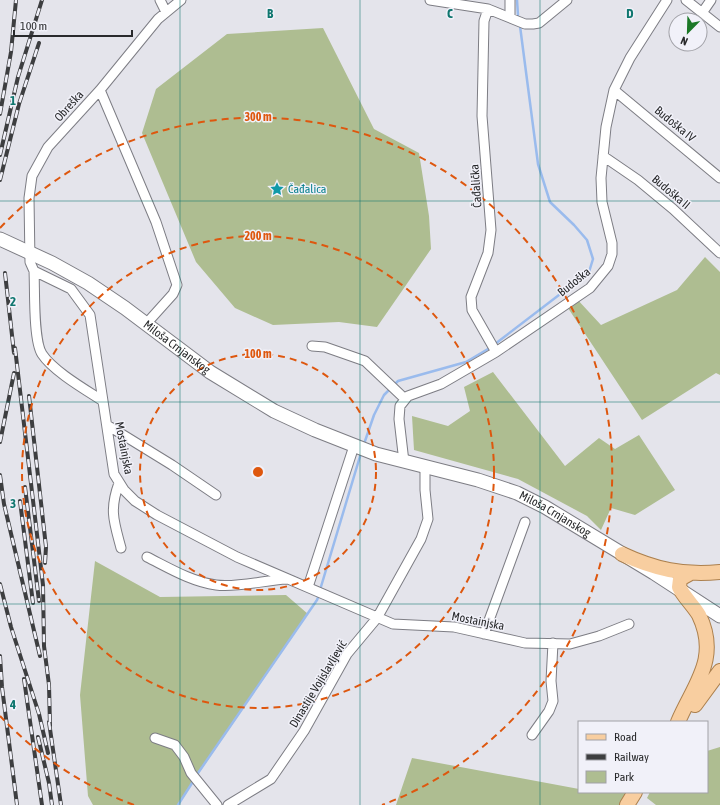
<svg xmlns="http://www.w3.org/2000/svg" width="720" height="805" font-family="'Asap Condensed',sans-serif">
	<style>
		.green { fill: #aebd91 }
		.lines { fill: none; stroke-linecap: round; stroke-linejoin: round }
		.stream { stroke: #9abbed; stroke-width: 2.5 }
		.minor-casing { stroke: #7d7d84; stroke-width: 11 }
		.secondary-casing { stroke: #7d7d84; stroke-width: 15 }
		.primary-casing { stroke: #ac804e; stroke-width: 16 }
		.minor { stroke: #fff; stroke-width: 9 }
		.secondary { stroke: #fff; stroke-width: 13 }
		.primary { stroke: #f8cea0; stroke-width: 14 }
		.rail-casing { stroke: #3d3e40; stroke-width: 4 }
		.rail { stroke: #f1f1f9; stroke-width: 2.5; stroke-dasharray: 8; stroke-linecap: butt }
		.grid { fill: none; stroke: #0f766e; stroke-width: 1; stroke-opacity: 0.55 }
		.ring { fill: none; stroke: #de570e; stroke-width: 2; stroke-dasharray: 7 5 }
		.labels { text-anchor: middle; stroke-width: 3; stroke-linejoin: round; paint-order: stroke }
		.street-label { font-size: 12px; fill: #292a2c; stroke: #f1f1f9 }
		.culture-label { font-size: 12px; fill: #0d838f; stroke: #f1f1f9; text-anchor: start }
		.grid-label { font-size: 13px; text-anchor: middle; font-weight: bold; fill: #0f766e; stroke: #f1f1f9; stroke-width: 3; stroke-linejoin: round; paint-order: stroke }
		.centre { fill: #de570e; stroke: #f1f1f9; stroke-width: 2 }
		.ring-label { font-size: 12px; text-anchor: middle; font-weight: bold; fill: #de570e; stroke: #f1f1f9; stroke-width: 3; stroke-linejoin: round; paint-order: stroke }
	</style>
	<rect width="100%" height="100%" fill="#e4e4eb"/>
	<path class="green" d="M323 28 374 129 419 153 429 216 431 249 377 327 339 322 273 325 235 308 196 262 142 133 156 89 227 34Z
		M705 257 720 272V375L716 373 642 420 566 305 576 298 601 325 677 290Z
		M493 372 565 466 599 438 615 449 639 435 675 490 635 515 611 508 601 530 587 516 518 479 414 450 412 416 448 426 470 411 464 387Z
		M95 561 160 597 286 595 308 614 177 805H93L88 796 80 695Z
		M720 747V805H656L647 798 650 792H707V751Z
		M412 758 579 789V792H632L627 805H396Z"/>
	<g class="lines">
		<path class="stream" d="M517 0 518 15
			M495 344 589 272 593 259 587 240 574 225 550 202 538 164 520 26
			M364 444 374 415 384 395 398 381 466 362 488 349
			M320 590 361 453
			M196 776 317 600 319 595
			M178 805 194 780"/>
		<defs>
			<path id="minor" d="M160 0 166 12
				M181 0 158 19 100 90 48 147 32 176 29 198 30 262 34 271 71 289 90 315 114 474 124 490 135 501 157 515 237 557 393 624 454 627 525 643 570 644 599 636 629 624
				M430 0 488 9 525 24H533L539 23 567 0
				M686 0 720 27
				M488 9 484 21 482 116 491 230 488 253 471 297 472 310 496 352
				M702 13 711 0
				M510 17V0
				M100 90 156 222 177 285 173 294 146 324
				M614 90 720 178
				M603 156 638 180 673 209 720 253
				M34 271C35 289 33 340 42 354 53 371 86 390 103 401
				M312 346 325 347 365 361 405 399
				M107 425 172 465 216 495
				M404 462 399 419 400 406 408 396 441 384 496 352 590 288 608 266 612 254V243L602 202 601 178 606 127 614 90 630 58 667 0
				M119 483C109 510 114 522 121 548
				M147 557C169 568 192 582 216 585 237 588 265 580 287 579
				M308 587 354 446
				M484 634 525 522
				M532 735 549 711 553 701 551 681 553 643
				M155 738 175 745 184 757 191 773 217 805
				M228 805 271 779 304 731 347 654 377 618 421 539 428 519 425 490V467"/>
			<g id="secondary">
				<path id="s1" d="M0 239 52 263 88 283 125 308 210 372 274 411 315 430 376 454 478 480 517 493 545 507 654 573 720 616"/>
			</g>
			<path id="primary" d="M622 554C654 569 684 576 720 572
				M695 705 720 671
				M678 722C694 684 720 659 699 615 693 605 684 597 679 587L680 579 689 574
				M627 805 635 792"/>
		</defs>
		<use href="#minor" class="minor-casing"/>
		<use href="#secondary" class="secondary-casing"/>
		<use href="#primary" class="primary-casing"/>
		<use href="#minor" class="minor"/>
		<use href="#secondary" class="secondary"/>
		<use href="#primary" class="primary"/>
		<defs>
			<path id="rail" d="M0 114 11 52 16 0
				M0 155 18 77 42 0
				M0 180 19 104 39 43
				M5 273 14 353
				M15 348 43 585 44 646 49 685 50 726
				M29 396 46 547 45 563
				M0 442 14 373
				M0 475 4 504 40 656
				M25 487 39 601
				M20 501 33 603
				M0 584 11 627 39 714 48 753
				M0 656 2 687 17 805
				M24 679 42 805
				M49 722 61 805
				M38 737 49 783 52 805"/>
		</defs>
		<use href="#rail" class="rail-casing"/>
		<use href="#rail" class="rail"/>
	</g>
	<path class="grid" d="M180 0V805M360 0V805M540 0V805M0 201H720M0 402H720M0 604H720"/>
	<g class="ring">
		<circle cx="258" cy="472" r="118"/>
		<circle cx="258" cy="472" r="236"/>
		<path d="M134 805A355 355 0 0 1 0 716M0 228A355 355 0 1 1 382 805"/>
	</g>
	<defs>
		<symbol id="sight-bare" viewBox="-9 -9 18 18"><path d="M0-6L1.8-2.2L6-1.7L2.9 1.2L3.7 5.4L0 3.3L-3.7 5.4L-2.9 1.2L-6-1.7L-1.8-2.2Z" fill="#0f9aa8" stroke="#f1f1f9" stroke-width="2.5" paint-order="stroke"/></symbol>
	</defs>
	<g fill-rule="evenodd">
		<use href="#sight-bare" x="267" y="179" width="20" height="20"/>
	</g>
	<g class="labels">
		<g class="street-label">
			<text transform="translate(69 106) rotate(-48)" y="4">Obreška</text>
			<text transform="translate(675 124) rotate(39)" y="4">Budoška IV</text>
			<text transform="translate(476 186) rotate(-94)" y="4">Čađalička</text>
			<text transform="translate(671 192) rotate(40)" y="4">Budoška II</text>
			<text transform="translate(574 282) rotate(-39)" y="4">Budoška</text>
			<text dy="4" stroke="none"><textPath href="#s1" startOffset="208">Miloša Crnjanskog</textPath></text>
			<text transform="translate(124 448) rotate(79)" y="4">Mostainjska</text>
			<text dy="4" stroke="none"><textPath href="#s1" startOffset="625">Miloša Crnjanskog</textPath></text>
			<text transform="translate(478 621) rotate(11)" y="4">Mostainjska</text>
			<text transform="translate(318 684) rotate(-59)" y="4">Dinastije Vojislavljević</text>
		</g>
		<g class="culture-label">
			<text x="288" y="193">Čađalica</text>
		</g>
	</g>
	<g class="grid-label">
		<text x="270" y="18">B</text>
		<text x="450" y="18">C</text>
		<text x="630" y="18">D</text>
		<text x="13" y="105">1</text>
		<text x="13" y="306">2</text>
		<text x="13" y="508">3</text>
		<text x="13" y="709">4</text>
	</g>
	<circle cx="258" cy="472" r="6" class="centre"/>
	<g class="ring-label">
		<text x="258" y="121">300 m</text>
		<text x="258" y="240">200 m</text>
		<text x="258" y="358">100 m</text>
	</g>
	<rect x="578" y="721" width="130" height="72" fill="#f1f1f9" stroke="#a1a1a7"/>
	<rect x="586" y="734" width="20" height="6" fill="#f8cea0" stroke="#a1a1a7"/>
	<text x="614" y="741" font-size="12" fill="#292a2c">Road</text>
	<rect x="586" y="754" width="20" height="6" fill="#3d3e40" stroke="#a1a1a7"/>
	<text x="614" y="761" font-size="12" fill="#292a2c">Railway</text>
	<rect x="586" y="771" width="20" height="12" fill="#aebd91" stroke="#a1a1a7"/>
	<text x="614" y="781" font-size="12" fill="#292a2c">Park</text>
	<g transform="translate(688 32) rotate(203)"><circle r="19" fill="#f1f1f9" stroke="#a1a1a7"/>
	<path d="M0-3L7 15L0 10L-7 15Z" fill="#1b7827"/>
	<text y="-6" font-size="11" font-weight="bold" text-anchor="middle" fill="#292a2c">N</text>
	</g>
	<path d="M14 30v6h118v-6" fill="none" stroke="#292a2c" stroke-width="2"/>
	<text x="20" y="30" font-size="12" fill="#292a2c" stroke="#f1f1f9" stroke-width="3" paint-order="stroke">100 m</text>
</svg>
